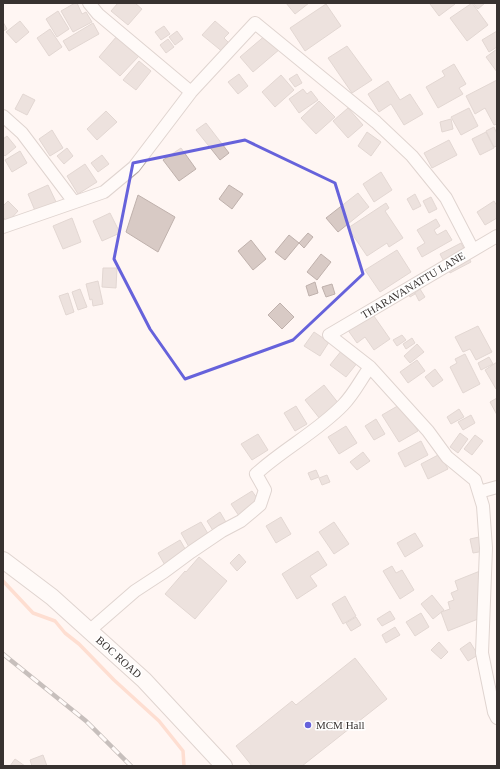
<svg xmlns="http://www.w3.org/2000/svg" width="500" height="769" font-family="'Times New Roman',serif">
	<style>
		.lines { fill: none; stroke-linecap: round; stroke-linejoin: round }
		.stream { stroke: #fcc1a9; stroke-width: 3.5 }
		.building { fill: #d8cac5; stroke: #bfb1ac }
		.minor-casing { stroke: #b9aba6; stroke-width: 14 }
		.tertiary-casing { stroke: #b9aba6; stroke-width: 18 }
		.minor { stroke: #fff; stroke-width: 12 }
		.tertiary { stroke: #fff; stroke-width: 16 }
		.rail-casing { stroke: #837c7a; stroke-width: 4.5 }
		.rail { stroke: #fff; stroke-width: 3; stroke-dasharray: 9; stroke-linecap: butt }
		.marked { fill: none; stroke: #6662db; stroke-width: 3; stroke-linejoin: round }
		.poi-dot { fill: #6662db; stroke: #fff; stroke-width: 1.5 }
		.labels { text-anchor: middle; stroke-width: 3; stroke-linejoin: round; paint-order: stroke }
		.street-label { font-size: 11px; fill: #383230; stroke: #fff }
		.poi-label { font-size: 11px; fill: #383230; stroke: #fff; text-anchor: start }
	</style>
	<rect width="100%" height="100%" fill="#fff6f3"/>
	<g class="lines">
		<path class="stream" d="M3 581 33 613 55 621 65 633 79 644 114 680 159 721 183 751 184 766"/>
	</g>
	<path class="building" d="M75 3H77L82 14 86 12 92 22 73 32 61 11Z
		M118 3H135L142 9 128 25 111 11Z
		M286 3H309L295 14Z
		M431 3H455V4L439 16 430 4Z
		M472 3 488 25 467 41 450 18Z
		M473 3H485L478 9Z
		M326 4 341 26 305 51 290 28Z
		M58 11 69 29 57 37 46 19Z
		M20 21 29 32 16 43 6 32Z
		M215 21 229 33 224 38 231 45 224 53 202 35Z
		M3 22 7 29 3 31Z
		M93 23 99 34 69 51 63 41Z
		M164 26 170 34 161 40 155 32Z
		M50 29 62 47 49 56 37 38Z
		M177 31 183 39 175 45 169 37Z
		M497 31V47L489 52 482 40Z
		M267 34 280 49 253 72 240 57Z
		M117 36 139 56 120 76 99 57Z
		M168 39 174 47 166 53 160 45Z
		M347 46 372 80 352 93 328 58Z
		M497 49V72L486 57Z
		M139 61 151 71 136 90 123 80Z
		M454 64 466 84 459 88 463 94 438 108 426 87 445 76 442 71Z
		M239 74 248 86 238 94 228 82Z
		M297 74 302 83 295 87 289 79Z
		M281 75 294 90 275 107 262 92Z
		M497 80V124L494 125 485 108 475 114 466 96Z
		M388 81 400 100 410 94 423 114 404 125 391 104 379 112 368 94Z
		M303 89 307 94 311 91 318 100 299 113 289 99Z
		M23 94 35 100 27 115 15 109Z
		M319 101 335 117 316 134 301 118Z
		M348 108 363 125 348 138 333 121Z
		M469 108 478 126 461 135 451 117Z
		M106 111 117 122 97 140 87 129Z
		M451 119 453 129 442 132 440 122Z
		M206 123 229 153 220 160 196 130Z
		M494 127 497 134V146L494 147 486 131Z
		M52 130 63 148 50 156 39 139Z
		M367 132 381 142 371 156 358 146Z
		M486 132 494 148 480 155 472 139Z
		M7 136 16 147 5 156 3 154V139Z
		M449 140 457 155 432 168 424 153Z
		M67 148 73 156 64 164 57 156Z
		M181 148 196 169 179 181 163 160Z
		M20 151 27 163 12 172 5 160Z
		M102 155 109 164 98 172 91 163Z
		M85 164 97 182 78 194 67 176Z
		M381 172 392 190 374 202 363 184Z
		M48 185 57 204 36 213 28 194Z
		M229 185 243 194 232 209 219 199Z
		M358 193 369 207 338 232 326 218Z
		M415 194 421 206 413 210 407 199Z
		M138 195 175 217 158 252 126 232Z
		M431 197 437 209 429 213 423 201Z
		M8 201 18 211 8 222 3 217V206Z
		M494 201 497 206V218L485 225 477 212Z
		M386 203 389 208 385 211 403 238 389 247 387 243 367 256 348 228Z
		M110 213 120 233 102 241 93 221Z
		M72 218 81 242 63 249 53 226Z
		M436 219 440 226 434 230 437 235 446 230 452 240 422 257 417 248 425 243 417 230Z
		M308 233 313 237 304 248 299 243Z
		M289 235 299 243 285 260 275 252Z
		M251 240 266 259 253 270 238 251Z
		M461 243 471 262 450 273 440 254Z
		M397 250 411 272 380 292 365 270Z
		M321 254 331 262 317 280 307 272Z
		M103 268H117L116 288 102 287Z
		M98 281 103 304 93 306 92 299 90 300 86 284Z
		M315 282 318 293 309 296 306 286Z
		M332 284 335 294 326 297 322 287Z
		M410 286 415 294 410 297 405 289Z
		M80 289 87 307 78 310 72 292Z
		M420 289 425 297 419 301 415 293Z
		M68 293 74 312 66 315 59 296Z
		M280 303 294 317 282 329 268 315Z
		M369 309 390 339 374 350 365 337 357 343 345 326Z
		M478 326 492 352 476 360 470 349 463 352 455 337Z
		M314 332 329 342 320 356 304 346Z
		M402 335 406 340 397 346 393 340Z
		M412 338 415 343 406 349 403 344Z
		M417 344 424 352 410 363 404 356Z
		M342 350 358 362 346 377 330 365Z
		M465 354 480 384 463 393 450 367 457 363 455 359Z
		M489 357 493 364 481 370 478 363Z
		M417 360 425 371 408 383 400 372Z
		M497 362V388L496 389 485 370Z
		M435 369 443 380 433 387 425 377Z
		M324 385 343 409 324 424 305 400Z
		M497 398V415L490 402Z
		M401 404 418 431 399 442 382 415Z
		M296 406 307 424 295 431 284 413Z
		M459 409 464 417 451 424 447 417Z
		M471 415 475 423 463 430 458 422Z
		M376 419 385 434 374 440 365 426Z
		M346 426 357 443 339 454 328 437Z
		M460 433 468 439 458 453 450 447Z
		M258 434 268 450 252 460 241 444Z
		M475 435 483 441 472 455 464 449Z
		M421 441 428 455 405 467 398 453Z
		M363 452 370 461 357 470 350 462Z
		M440 454 448 469 428 479 421 464Z
		M316 470 319 477 311 480 308 473Z
		M327 475 330 482 322 485 319 478Z
		M252 491 264 508 243 522 231 504Z
		M220 512 230 529 217 537 207 521Z
		M281 517 291 534 276 543 266 526Z
		M201 522 213 542 193 554 181 533Z
		M334 522 349 544 334 554 319 532Z
		M415 533 423 546 405 557 397 543Z
		M488 535 490 550 473 553 470 539Z
		M180 540 188 554 166 567 158 553Z
		M318 551 327 565 310 576 317 586 297 599 282 574Z
		M239 554 246 562 237 571 230 563Z
		M199 557 227 581 195 619 165 594 185 571 186 572Z
		M392 566 396 573 402 570 414 590 400 599 383 571Z
		M480 571 483 617 448 631 441 612 450 609 448 602 454 600 451 593 458 590 455 581Z
		M432 595 444 610 433 619 421 604Z
		M345 596 356 616 343 624 332 604Z
		M390 611 395 619 382 626 377 619Z
		M421 613 429 627 415 636 406 622Z
		M356 617 361 625 351 631 346 623Z
		M395 627 400 635 386 643 382 635Z
		M439 642 448 652 441 659 431 650Z
		M470 642 478 655 468 661 460 649Z
		M355 658 387 699 302 766H252L236 746 292 701 296 705Z
		M43 755 47 766H32L30 760Z
		M15 759 25 766H10Z"/>
	<g class="lines">
		<defs>
			<path id="minor" d="M89 3 98 14 191 92
				M3 116 22 133 74 202
				M3 227 104 192 134 167 191 92 255 23 376 122 412 156 446 198 473 250
				M497 236 329 335 370 367 428 431 447 457 475 480 483 506 486 548 482 653 494 712 497 718
				M479 492 497 487
				M89 631 135 591 164 572 191 552 222 531 241 521 260 505 265 490 256 474C283 449 317 432 343 405 354 394 361 379 370 367"/>
			<path id="tertiary" d="M3 560 52 597 144 680 224 766"/>
		</defs>
		<use href="#minor" class="minor-casing"/>
		<use href="#tertiary" class="tertiary-casing"/>
		<use href="#minor" class="minor"/>
		<use href="#tertiary" class="tertiary"/>
		<defs>
			<path id="rail" d="M3 654 86 721 131 766"/>
		</defs>
		<use href="#rail" class="rail-casing"/>
		<use href="#rail" class="rail"/>
	</g>
	<path d="M0 0H500V769H0ZM245 140 335 183 363 274 293 340 185 379 150 329 114 259 133 163Z" fill="#fff6f3" fill-opacity=".55" fill-rule="evenodd"/>
	<path class="marked" d="M245 140 335 183 363 274 293 340 185 379 150 329 114 259 133 163Z"/>
	<circle class="poi-dot" cx="308" cy="725" r="4"/>
	<g class="labels">
		<g class="street-label">
			<text transform="translate(413 285) rotate(-31)" y="4">THARAVANATTU LANE</text>
			<text transform="translate(119 657) rotate(42)" y="4">BOC ROAD</text>
		</g>
		<g class="poi-label">
			<text x="316" y="729">MCM Hall</text>
		</g>
	</g>
	<rect width="500" height="769" fill="none" stroke="#383230" stroke-width="8"/>
</svg>
